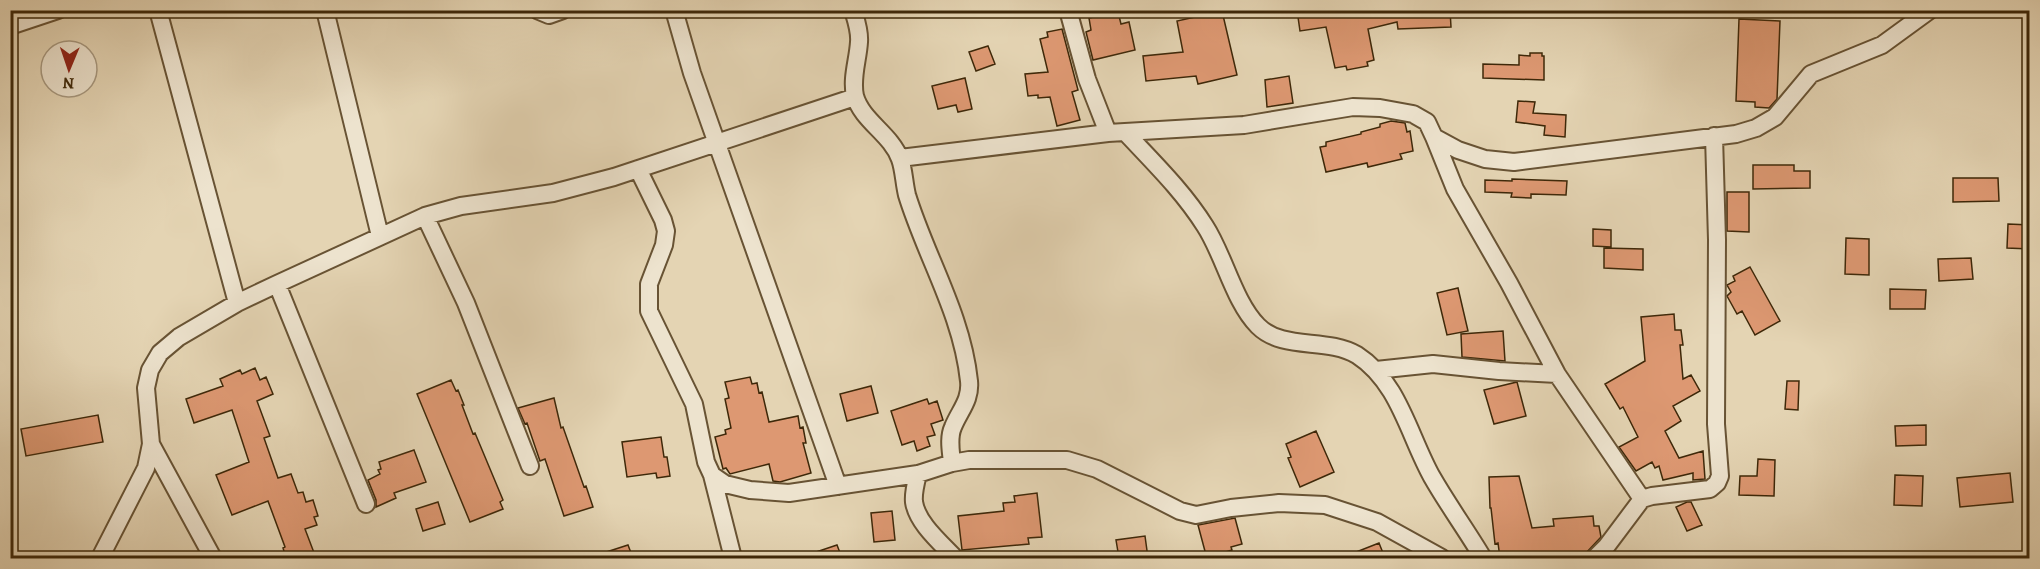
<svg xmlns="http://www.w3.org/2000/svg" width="2040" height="569" font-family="Alegreya,serif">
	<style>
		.building { fill: #dd9872; stroke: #3e2809; stroke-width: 1.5 }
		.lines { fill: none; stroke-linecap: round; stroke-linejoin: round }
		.minor-casing { stroke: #685334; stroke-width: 20 }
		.minor { stroke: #ede3ce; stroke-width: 16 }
	</style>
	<rect width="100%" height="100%" fill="#e4d4b3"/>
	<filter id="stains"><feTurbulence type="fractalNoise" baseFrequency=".00333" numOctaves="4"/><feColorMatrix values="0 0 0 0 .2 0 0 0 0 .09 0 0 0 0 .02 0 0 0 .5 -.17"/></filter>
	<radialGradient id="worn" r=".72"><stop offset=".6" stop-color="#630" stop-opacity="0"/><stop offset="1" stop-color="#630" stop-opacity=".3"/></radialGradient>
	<path class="building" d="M1297 10H1386V13L1450 10 1451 27 1398 29 1397 22 1368 29 1374 60 1367 62 1368 66 1347 70 1346 66 1335 68 1326 27 1300 31Z
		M1222 11 1237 75 1198 84 1196 76 1146 81 1143 56 1183 52 1177 21Z
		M1118 12 1121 24 1129 22 1135 50 1093 60 1086 32 1091 30 1089 18Z
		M1739 19 1780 21 1777 99 1769 108 1755 107V102L1736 101Z
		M1062 29 1078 90 1072 92 1080 120 1057 126 1050 97 1038 98V95L1028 96 1025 74 1048 72 1040 39 1048 37 1047 32Z
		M988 46 995 64 976 71 969 52Z
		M1530 53H1542V56H1544V80L1483 78V64L1519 65V55L1530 56Z
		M1289 76 1293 103 1267 107 1265 80Z
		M965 78 972 109 958 112 956 105 938 109 932 86Z
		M1518 101 1535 102 1533 113 1566 115 1565 137 1544 135 1545 126 1516 122Z
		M1391 121 1405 123 1407 132 1410 131 1413 151 1400 154 1402 159 1368 167 1367 163 1326 172 1320 147 1326 146V142L1361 134V132L1380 127V124Z
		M1753 165H1794V171H1810V188L1753 189Z
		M1953 178H1998L1999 201 1953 202Z
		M1512 179 1567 181 1566 195 1531 194V198L1511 197 1512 193 1485 192V180L1512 181Z
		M1727 192H1749V232L1727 231Z
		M2008 224 2030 225V249L2007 248Z
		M1593 229 1611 230V247L1593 246Z
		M1846 238 1869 239V275L1845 274Z
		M1604 248 1643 249V270L1604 268Z
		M1971 258 1973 279 1939 281 1938 259Z
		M1750 267 1780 321 1755 335 1742 311 1737 314 1727 296 1731 292 1727 285 1735 281 1733 276Z
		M1458 288 1468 331 1447 335 1437 293Z
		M1890 289 1926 290 1925 309H1890Z
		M1674 314 1675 330H1681L1683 345H1680L1683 379 1691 375 1700 391 1673 406 1681 421 1665 431 1679 458 1703 451 1705 479 1693 480V473L1663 480 1659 466 1655 468 1652 462 1636 471 1619 447 1638 437 1623 407 1620 409 1605 384 1645 361 1641 317Z
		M1503 331 1505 361 1462 357 1461 334Z
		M255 368 260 380 266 377 273 394 257 401 270 436 264 438 278 478 291 474 298 493 303 492 306 502 313 500 318 516 314 517 317 525 305 529 316 558H286L283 548 285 547 268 501 232 515 216 475 249 462 232 410 194 423 186 399 223 386 220 379 240 370 242 374Z
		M750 377 752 384 757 383 759 393 762 392 769 422 798 416 800 428 803 427 806 443H803L811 473 780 482 773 481 769 464 730 474 726 468 723 469 715 437 726 434 725 430 731 428 725 399 729 398 725 382Z
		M451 380 456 391 458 390 464 405H462L473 434 475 433 503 500 500 502 503 509 470 522 417 394Z
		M1787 381H1799L1798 410 1785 409Z
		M1517 382 1526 416 1494 424 1484 390Z
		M871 386 878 413 847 421 840 394Z
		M554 398 561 428 563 427 584 487 586 486 593 507 564 516 545 459 540 461 527 423 525 424 518 408Z
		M927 399 929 404 937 401 943 420 931 424 935 435 927 437 930 446 917 451 914 441 902 445 891 411Z
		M98 415 103 442 26 456 21 429Z
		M1926 425V445L1896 446 1895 426Z
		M1316 431 1334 472 1300 487 1288 458 1291 457 1286 444Z
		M661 437 664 457H667L670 476 657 478 656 473 627 477 622 442Z
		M414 450 426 482 394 493 396 498 376 507V500L368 480 380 474 378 470 381 469 379 462Z
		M1758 459 1775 460 1774 496 1739 495 1740 476H1757Z
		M2010 473 2013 502 1960 507 1957 478Z
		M1895 475 1923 476 1922 506 1894 505Z
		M1519 476 1532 528 1554 526 1553 519 1593 516 1594 526H1599L1601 537 1585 554 1557 557V556L1530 558 1529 556 1500 558 1498 543 1495 544 1491 508H1490L1489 477Z
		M1037 493 1042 537 1028 538 1029 544 962 550 958 516 1004 511 1003 503 1015 502 1014 496Z
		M438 502 445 524 423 531 416 509Z
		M1687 502H1691L1702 525 1687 531 1676 507Z
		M892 511 895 540 874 542 871 513Z
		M1235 518 1242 544 1231 547 1232 550 1216 555V552L1206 555 1198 525Z
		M1145 536 1148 558H1119L1116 540Z
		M1379 543 1385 558H1341Z
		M628 545 633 558H595L594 556Z
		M837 545 842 558H804V556Z"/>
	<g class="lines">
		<defs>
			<path id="minor" d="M158 10 237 303
				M325 10 380 236
				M537 10 549 15 563 10
				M674 10 692 73 838 486
				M853 10C856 20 860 31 859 42 858 60 851 78 855 96 862 121 891 134 900 159 904 170 904 183 907 195 926 257 962 314 969 381 971 400 960 410 953 427 948 438 951 451 952 463
				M1068 10 1087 79 1108 133
				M10 26 58 10
				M1125 132C1153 162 1183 191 1205 226 1224 255 1234 302 1258 326 1283 351 1326 337 1357 355 1399 382 1409 436 1432 477 1448 505 1467 531 1483 558
				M1434 137 1455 189 1509 283 1557 374 1642 499
				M900 158 1108 133 1244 125 1353 107 1380 108 1413 114 1427 122 1434 137 1458 150 1485 159 1514 162 1736 134 1756 128 1775 117 1811 74 1882 45 1930 10
				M638 169 663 220 666 231 664 245 649 284V311L694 404 706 462 712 475 725 484 750 490 789 493 918 474 952 463 969 460H1067L1097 469 1180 511 1196 515 1231 508 1279 503 1325 505 1377 522 1442 558
				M425 216 466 303 530 466
				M277 284 366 504
				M1376 370 1433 364 1499 371 1557 374
				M151 444 213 558
				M918 474C916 482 913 493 914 502 917 523 941 543 955 558
				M712 475 733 558
				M100 558 146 468 151 444 146 388 150 370 160 353 179 337 237 303 277 284 425 216 461 206 553 193 614 177 855 97
				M1595 558 1606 547 1642 499 1652 496 1710 489 1717 483 1720 476 1716 424 1717 240 1714 136"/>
		</defs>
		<use href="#minor" class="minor-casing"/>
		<use href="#minor" class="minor"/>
	</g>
	<rect width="2040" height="569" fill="none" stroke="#e4d4b3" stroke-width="36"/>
	<rect x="12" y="12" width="2016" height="545" fill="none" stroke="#3e2809" stroke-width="3"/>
	<rect x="18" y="18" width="2004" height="533" fill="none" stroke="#3e2809" stroke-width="1.5"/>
	<g transform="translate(69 69) rotate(182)"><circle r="28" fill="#ede3ce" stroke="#a7987f" stroke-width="1.5"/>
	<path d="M0-4.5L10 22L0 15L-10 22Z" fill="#8f2418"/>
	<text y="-9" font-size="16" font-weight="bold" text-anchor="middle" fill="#3e2809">N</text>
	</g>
	<rect width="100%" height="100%" filter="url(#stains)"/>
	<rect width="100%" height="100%" fill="url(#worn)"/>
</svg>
